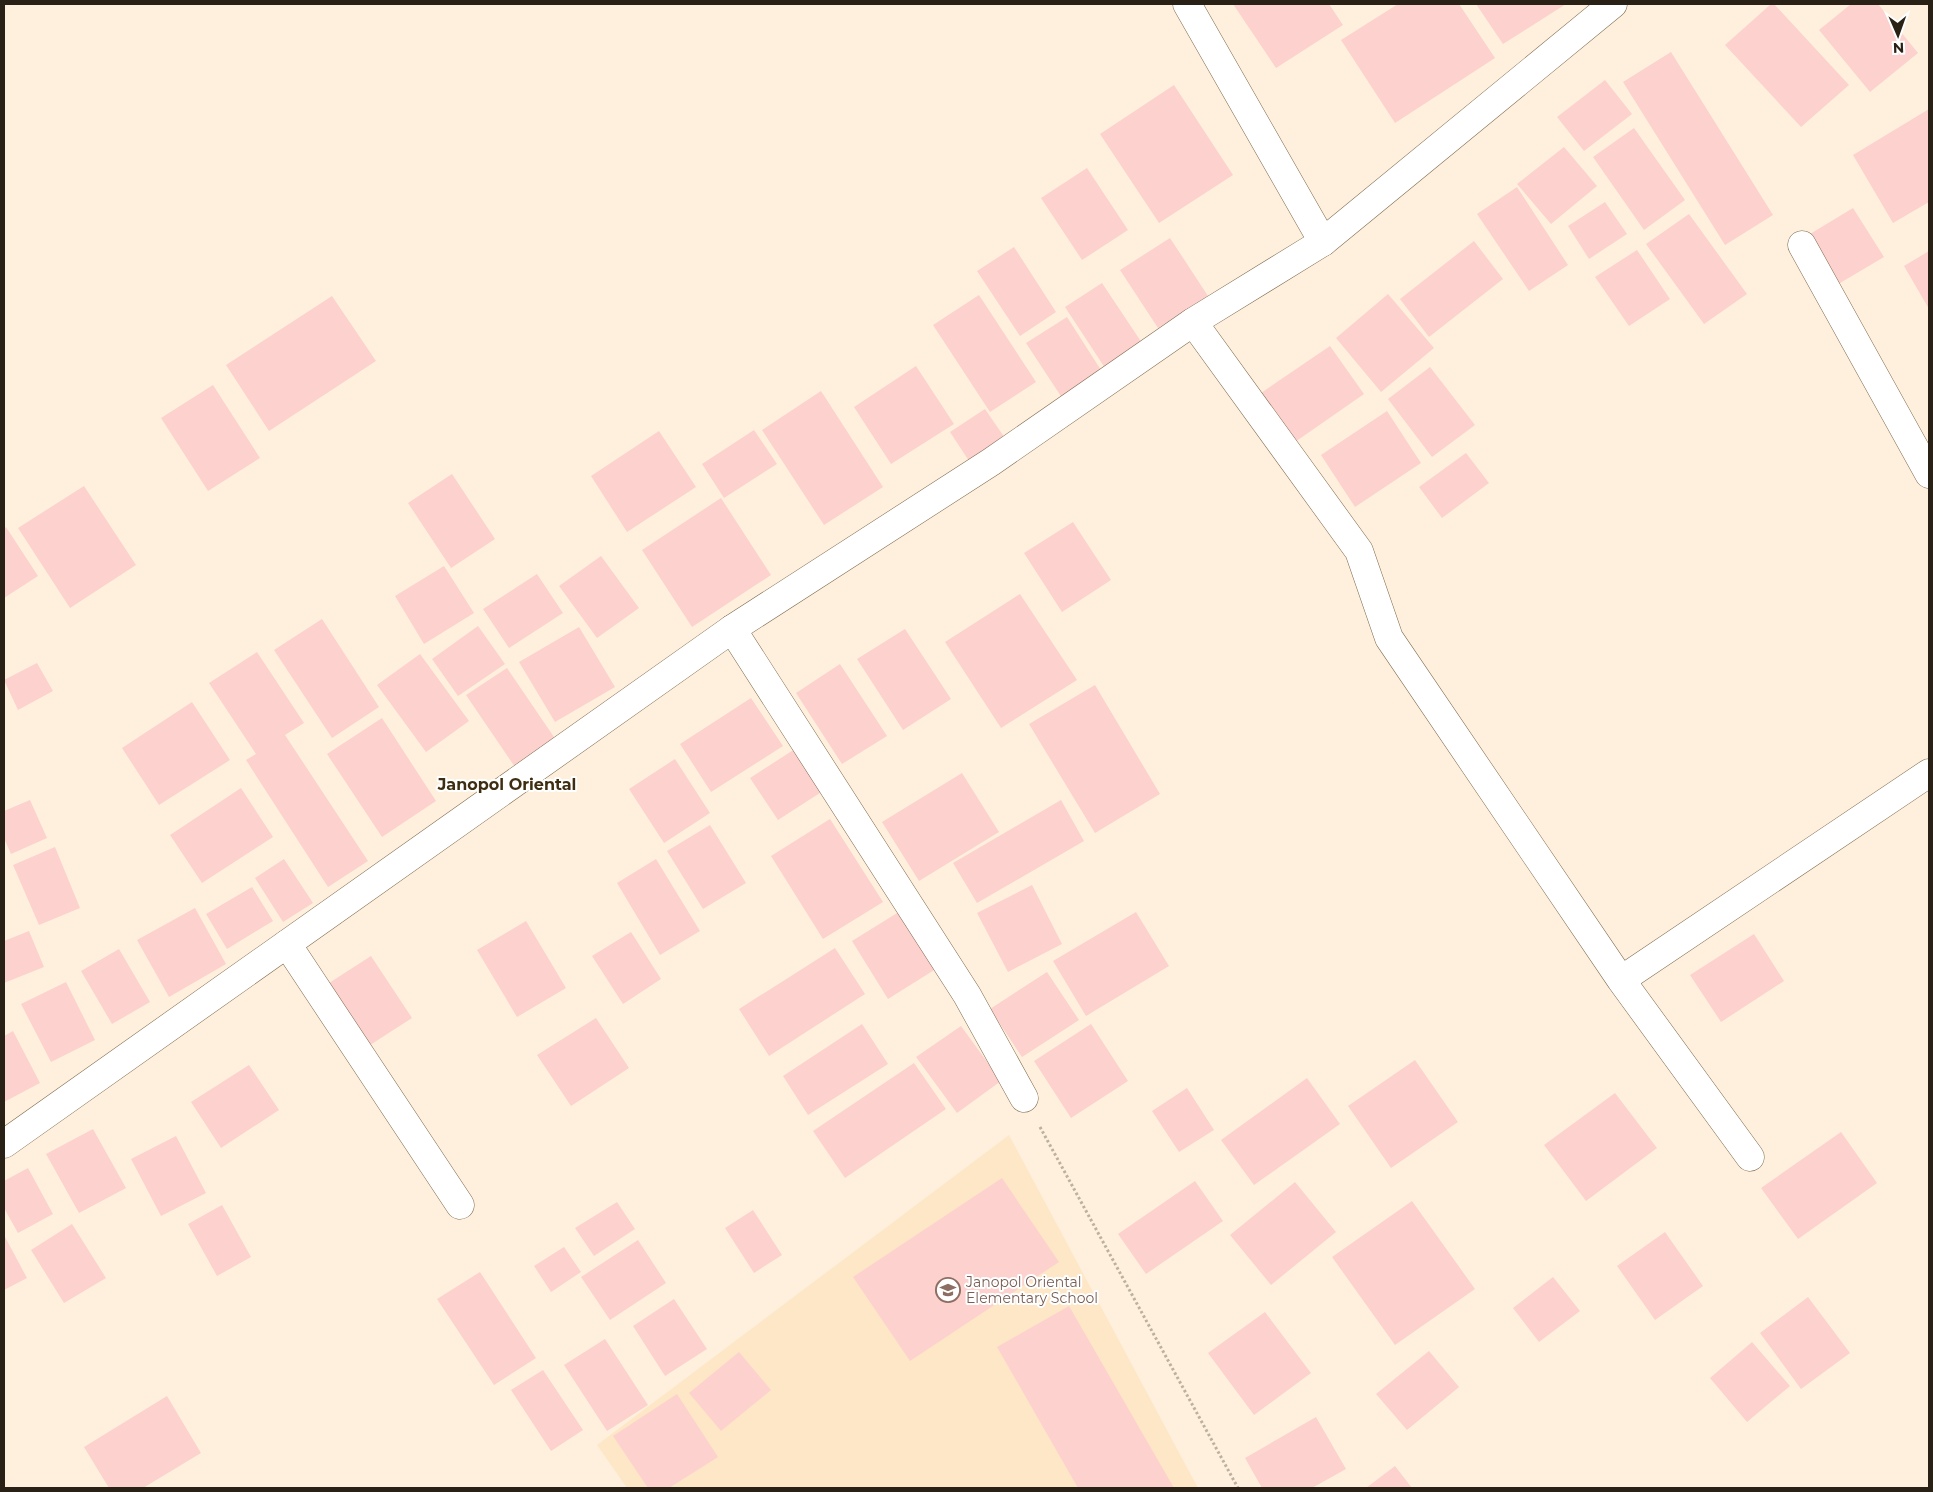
<svg xmlns="http://www.w3.org/2000/svg" width="1933" height="1492" font-family="Montserrat,sans-serif">
	<style>
		.built { fill: #fde7c7 }
		.building { fill: #fdd1cd }
		.lines { fill: none; stroke-linecap: round; stroke-linejoin: round }
		.minor-casing { stroke: #7f6b4e; stroke-width: 29 }
		.tertiary-casing { stroke: #7f6b4e; stroke-width: 29 }
		.path { stroke: #bcb09f; stroke-width: 3; stroke-dasharray: 2.5 2.5; stroke-linecap: butt }
		.minor { stroke: #fff; stroke-width: 28 }
		.tertiary { stroke: #fff; stroke-width: 28 }
		.labels { text-anchor: middle; stroke-width: 4; stroke-linejoin: round; paint-order: stroke }
		.education-label { font-size: 14px; fill: #785e54; stroke: #fff; text-anchor: start }
		.quarter-label { font-size: 16px; font-weight: bold; fill: #3e2d10; stroke: #fff }
	</style>
	<rect width="100%" height="100%" fill="#fef0dd"/>
	<path class="built" d="M1009 1135 1198 1488H627L597 1445Z"/>
	<path class="building" d="M1233 4H1329L1343 25 1276 68Z
		M1398 4H1459L1495 58 1395 123 1341 40Z
		M1476 4H1566L1503 44Z
		M1771 4H1774L1849 85 1801 127 1725 45Z
		M1851 4H1878L1918 53 1870 92 1819 30Z
		M1671 52 1773 215 1725 245 1623 82Z
		M1605 80 1632 114 1584 151 1557 117Z
		M1174 85 1233 175 1159 223 1100 134Z
		M1929 109V202L1893 223 1853 155Z
		M1634 128 1685 200 1644 230 1593 157Z
		M1564 147 1597 186 1551 224 1517 184Z
		M1087 168 1128 230 1082 260 1041 198Z
		M1517 187 1568 265 1529 291 1477 214Z
		M1605 202 1627 234 1589 259 1568 226Z
		M1853 208 1884 257 1835 286 1805 237Z
		M1689 214 1747 294 1704 324 1646 244Z
		M1170 238 1208 296 1158 328 1120 270Z
		M1474 241 1503 279 1429 337 1400 299Z
		M1014 247 1056 312 1020 336 977 271Z
		M1637 250 1670 299 1629 326 1595 277Z
		M1929 251V309L1904 266Z
		M1102 283 1144 346 1107 371 1065 307Z
		M1388 294 1434 348 1381 392 1336 338Z
		M979 295 1036 382 990 412 933 325Z
		M332 296 376 361 269 431 226 365Z
		M1067 317 1108 381 1068 407 1026 343Z
		M1330 346 1364 394 1295 442 1261 393Z
		M916 366 954 424 891 464 854 407Z
		M1430 367 1475 425 1432 457 1388 399Z
		M213 385 260 458 208 491 161 418Z
		M821 391 883 487 824 525 762 430Z
		M985 409 1009 444 973 467 950 432Z
		M1387 411 1421 463 1355 507 1321 455Z
		M754 430 777 464 724 498 702 464Z
		M659 431 696 487 627 532 591 476Z
		M1466 453 1489 483 1442 518 1419 487Z
		M452 474 495 539 451 568 408 503Z
		M84 486 136 565 70 608 18 528Z
		M721 498 771 575 692 627 642 550Z
		M1073 522 1111 580 1062 612 1024 553Z
		M6 527 38 576 4 598V529Z
		M601 556 639 608 597 638 559 586Z
		M444 566 474 613 424 644 395 596Z
		M537 574 563 613 509 648 483 609Z
		M1020 594 1077 680 1001 728 945 642Z
		M322 619 379 707 332 738 274 650Z
		M478 626 505 664 458 696 432 659Z
		M579 627 615 687 555 722 519 662Z
		M905 629 951 699 903 730 857 659Z
		M257 652 304 723 285 735 368 861 328 887 246 760 256 754 209 683Z
		M420 654 469 721 426 752 377 685Z
		M37 663 53 691 18 710 4 680Z
		M840 664 887 736 842 764 796 693Z
		M507 668 556 740 515 767 466 695Z
		M1095 685 1160 794 1095 833 1029 724Z
		M751 698 783 746 711 792 680 744Z
		M192 702 230 760 159 805 122 748Z
		M382 718 436 801 382 837 327 754Z
		M798 747 826 789 778 820 750 778Z
		M675 759 710 813 664 843 629 789Z
		M962 773 999 832 919 881 882 822Z
		M241 788 273 837 202 883 170 835Z
		M30 800 47 838 11 854 4 838V811Z
		M1061 800 1084 841 977 903 953 863Z
		M830 819 883 902 823 939 771 856Z
		M710 825 746 883 703 909 667 851Z
		M55 847 80 908 39 925 13 865Z
		M284 859 313 903 283 922 255 878Z
		M656 859 700 931 660 955 617 883Z
		M1032 885 1062 944 1008 972 977 913Z
		M252 887 273 921 227 949 206 914Z
		M195 908 226 964 169 997 137 940Z
		M902 910 939 967 888 999 852 941Z
		M1136 912 1169 966 1086 1016 1053 961Z
		M526 921 566 988 517 1017 477 950Z
		M29 931 44 967 4 983V941Z
		M631 932 661 979 623 1004 592 956Z
		M1754 934 1784 981 1721 1022 1690 975Z
		M835 948 865 994 769 1056 739 1009Z
		M119 949 150 1002 112 1024 81 971Z
		M371 956 412 1018 367 1047 326 985Z
		M1047 972 1079 1020 1022 1057 990 1009Z
		M66 982 95 1040 51 1062 21 1004Z
		M596 1018 629 1068 571 1106 537 1055Z
		M862 1024 888 1064 808 1115 783 1076Z
		M1091 1024 1128 1081 1071 1118 1034 1061Z
		M961 1026 1001 1081 957 1113 916 1057Z
		M13 1031 40 1083 4 1102V1036Z
		M1415 1060 1458 1122 1391 1168 1348 1106Z
		M914 1063 946 1109 845 1178 813 1131Z
		M249 1065 279 1110 221 1148 191 1102Z
		M1307 1078 1340 1124 1254 1185 1221 1140Z
		M1187 1088 1214 1130 1179 1152 1152 1111Z
		M1615 1093 1657 1148 1586 1201 1544 1145Z
		M93 1129 126 1188 79 1213 46 1154Z
		M1841 1132 1877 1183 1798 1239 1761 1188Z
		M176 1136 206 1193 161 1216 131 1159Z
		M28 1168 53 1214 18 1233 4 1208V1181Z
		M1002 1178 1059 1262 910 1361 853 1277Z
		M1195 1181 1223 1221 1146 1274 1118 1234Z
		M1295 1182 1336 1232 1271 1285 1230 1235Z
		M1412 1201 1475 1289 1395 1345 1332 1257Z
		M617 1202 635 1229 594 1256 575 1228Z
		M222 1205 251 1257 217 1276 188 1224Z
		M753 1210 782 1255 754 1273 725 1228Z
		M72 1224 106 1278 64 1303 31 1250Z
		M1665 1232 1703 1286 1655 1320 1617 1266Z
		M4 1235 27 1278 4 1290Z
		M638 1240 666 1283 610 1320 581 1277Z
		M564 1247 581 1272 551 1292 534 1266Z
		M480 1272 536 1358 494 1385 437 1299Z
		M1553 1277 1580 1311 1539 1342 1513 1308Z
		M1808 1297 1850 1353 1801 1389 1760 1333Z
		M674 1299 707 1349 665 1376 633 1326Z
		M1069 1306 1174 1488H1078L997 1347Z
		M1265 1312 1311 1373 1254 1415 1208 1353Z
		M605 1339 648 1405 607 1431 564 1365Z
		M1752 1342 1790 1386 1747 1422 1710 1378Z
		M1429 1351 1459 1387 1407 1430 1376 1394Z
		M739 1352 771 1390 721 1431 689 1393Z
		M543 1370 583 1430 551 1451 511 1390Z
		M677 1394 718 1457 669 1488H648L613 1436Z
		M167 1396 201 1453 143 1488H109L84 1447Z
		M1316 1417 1346 1469 1312 1488H1262L1245 1458Z
		M1395 1466 1412 1488H1366Z"/>
	<g class="lines">
		<defs>
			<path id="minor" d="M1187 4 1323 242
				M1802 245 1929 474
				M1193 322 1359 551 1389 638 1621 980 1750 1157
				M732 629 967 995 1024 1098
				M287 944 460 1205
				M1621 980 1929 773"/>
			<path id="tertiary" d="M4 1144 732 629 991 462 1193 322 1323 242 1613 4"/>
		</defs>
		<use href="#minor" class="minor-casing"/>
		<use href="#tertiary" class="tertiary-casing"/>
		<path class="path" d="M1040 1127 1238 1488"/>
		<use href="#minor" class="minor"/>
		<use href="#tertiary" class="tertiary"/>
	</g>
	<defs>
		<symbol id="school-ring" viewBox="-11 -11 22 22"><circle r="9.5" fill="#fff" stroke="#8d6e63" stroke-width="1.5"/><path d="M0-5L7-2L0 1L-7-2ZM-4 1L0 2.5L4 1V4Q0 6-4 4Z" fill="#8d6e63"/></symbol>
	</defs>
	<g fill-rule="evenodd">
		<use href="#school-ring" x="934" y="1276" width="28" height="28"/>
	</g>
	<g class="labels">
		<g class="education-label">
			<text x="966" y="1287">Janopol Oriental<tspan x="966" dy="16">Elementary School</tspan></text>
		</g>
		<g class="quarter-label">
			<text x="507" y="790">Janopol Oriental</text>
		</g>
	</g>
	<rect width="1933" height="1492" fill="none" stroke="#292115" stroke-width="10"/>
	<g transform="translate(1898 35) rotate(178)" stroke="#ffffff" stroke-width="4" paint-order="stroke">
	<path d="M0-4L9 19L0 12L-9 19Z" fill="#292115"/>
	<text y="-8" font-size="14" font-weight="bold" text-anchor="middle" fill="#292115">N</text>
	</g>
</svg>
